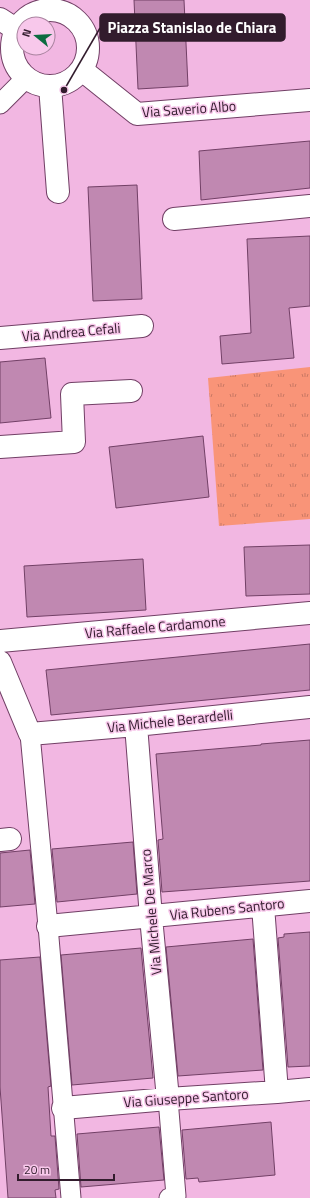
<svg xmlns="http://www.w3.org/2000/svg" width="310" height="1198" font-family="'Titillium Web',sans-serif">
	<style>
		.park { fill: url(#park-tufts) }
		.building { fill: #c088b1; stroke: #724066 }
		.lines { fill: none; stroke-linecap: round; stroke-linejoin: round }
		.lane-casing { stroke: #713f65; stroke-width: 21 }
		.street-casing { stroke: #713f65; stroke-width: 24 }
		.lane { stroke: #fff; stroke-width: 19 }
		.street { stroke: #fff; stroke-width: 22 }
		.labels { text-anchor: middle; stroke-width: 3; stroke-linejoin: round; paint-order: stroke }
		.street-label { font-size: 14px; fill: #321c2d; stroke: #f8c8eb }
		.leader { fill: none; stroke: #321c2d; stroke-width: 1.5 }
		.callout-dot { fill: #321c2d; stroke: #f8c8eb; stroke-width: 1.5 }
		.callout { fill: #321c2d; stroke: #321c2d; stroke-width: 1.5 }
		.callout-label { font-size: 15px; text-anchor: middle; font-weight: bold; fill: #fff }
	</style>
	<defs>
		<pattern id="park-tufts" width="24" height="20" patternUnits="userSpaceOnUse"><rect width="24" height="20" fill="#f99478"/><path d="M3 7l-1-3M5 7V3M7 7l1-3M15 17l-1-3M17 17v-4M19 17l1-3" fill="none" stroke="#ca7863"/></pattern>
	</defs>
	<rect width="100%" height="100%" fill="#f2b7e2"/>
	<path class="park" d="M310 367V519L219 526 208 378Z"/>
	<path class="building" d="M134 0H184L188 86 138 89Z
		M310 141V188L201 200 199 151Z
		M137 185 142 299 93 301 88 187Z
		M310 236V306L289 308 294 358 222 364 220 336 251 333 247 239Z
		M45 358 51 418 0 423V362Z
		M203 436 209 497 116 508 109 447Z
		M310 545V594L246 596 244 547Z
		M143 559 146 610 27 617 24 566Z
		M310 644V690L51 715 46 670Z
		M310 740V881L162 892 158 840 163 839 156 754 261 745V744Z
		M133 842 137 894 57 902 52 849Z
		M30 850 35 904 0 907V853Z
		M310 932V1066L288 1067 278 938 284 937V934Z
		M253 939 263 1070 178 1076 166 947Z
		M141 948 153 1078 72 1085 61 955Z
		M40 957 51 1086 48 1087 51 1136H55L59 1189 55 1190 56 1198H8L0 1087V960Z
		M271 1122 275 1175 199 1182 198 1178 186 1179 182 1130Z
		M159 1127 164 1180 81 1187 77 1134Z"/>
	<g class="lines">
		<defs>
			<path id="lane" d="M0 104 26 78
				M30 734 48 926 71 1198
				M168 1099 176 1196 169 1198"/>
			<path id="street" d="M12 48a38 38 0 1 1 76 0a38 38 0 1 1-76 0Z
				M0 19 17 30
				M82 70 137 114 310 100
				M50 86 58 192
				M174 219 310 206
				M0 338 142 326
				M0 447 74 442 72 394 131 391
				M0 641 310 613
				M0 662 30 734 136 725 310 707
				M136 725 151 917 168 1099
				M0 840 10 839
				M263 906 277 1092
				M48 926 310 901
				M63 1108 168 1099 277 1092 310 1089"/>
		</defs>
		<use href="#lane" class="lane-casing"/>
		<use href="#street" class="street-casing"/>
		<use href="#lane" class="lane"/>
		<use href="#street" class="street"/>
	</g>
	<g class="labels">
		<g class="street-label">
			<text transform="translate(189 109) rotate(-4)" y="5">Via Saverio Albo</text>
			<text transform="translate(71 332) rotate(-5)" y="5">Via Andrea Cefali</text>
			<text transform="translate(155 627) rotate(-5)" y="5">Via Raffaele Cardamone</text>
			<text transform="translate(170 721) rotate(-6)" y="5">Via Michele Berardelli</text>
			<text transform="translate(227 909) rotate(-6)" y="5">Via Rubens Santoro</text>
			<text transform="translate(151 912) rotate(-95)" y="5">Via Michele De Marco</text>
			<text transform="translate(186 1098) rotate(-4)" y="5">Via Giuseppe Santoro</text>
		</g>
	</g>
	<path class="leader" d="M64 90L100 28"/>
	<circle class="callout-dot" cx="64" cy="90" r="4"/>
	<rect class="callout" x="100" y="14" width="185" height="27" rx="4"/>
	<g class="callout-label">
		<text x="192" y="33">Piazza Stanislao de Chiara</text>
	</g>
	<g transform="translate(36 36) rotate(288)"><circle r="19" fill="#f8c8eb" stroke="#a9839f"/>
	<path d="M0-3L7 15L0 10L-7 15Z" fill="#0c6c40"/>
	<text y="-6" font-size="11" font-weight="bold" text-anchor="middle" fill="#321c2d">N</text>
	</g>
	<path d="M18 1174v6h96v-6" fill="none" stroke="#321c2d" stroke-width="2"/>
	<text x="24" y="1174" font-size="12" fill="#321c2d" stroke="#f8c8eb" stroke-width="3" paint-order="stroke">20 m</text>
</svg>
